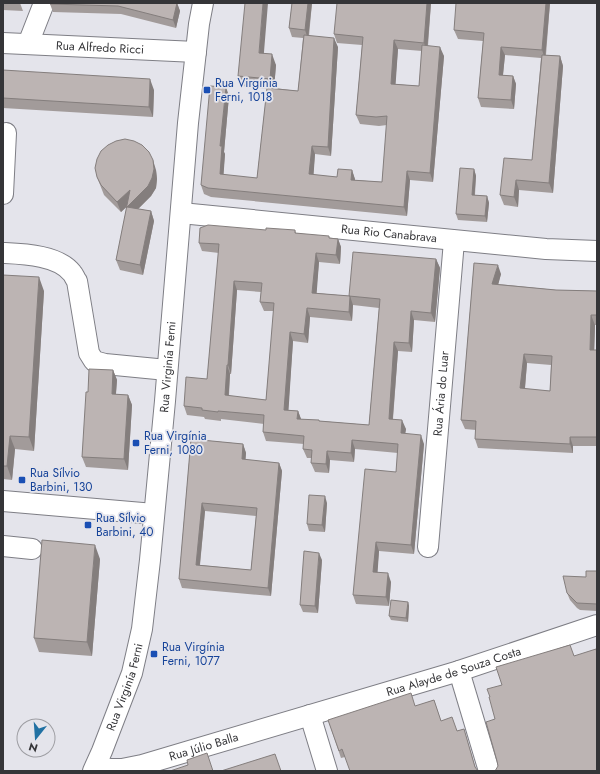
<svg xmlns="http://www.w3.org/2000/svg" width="600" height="774" font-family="Jost,sans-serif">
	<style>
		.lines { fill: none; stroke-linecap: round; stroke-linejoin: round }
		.minor-casing { stroke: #7e7e85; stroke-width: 22 }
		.minor { stroke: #fff; stroke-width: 20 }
		.wall { fill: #a29b9a; fill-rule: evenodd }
		.shaded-wall { fill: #847e7d }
		.building { fill: #bcb4b3; stroke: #847e7d; fill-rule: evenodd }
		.transit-dot { fill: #1a4fb4; stroke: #e4e4eb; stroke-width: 1.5 }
		.labels { text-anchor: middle; stroke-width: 3.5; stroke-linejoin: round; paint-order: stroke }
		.street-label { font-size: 12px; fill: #353538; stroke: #e4e4eb }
		.transit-label { font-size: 12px; fill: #164399; stroke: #e4e4eb; text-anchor: start }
	</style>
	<rect width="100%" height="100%" fill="#e4e4eb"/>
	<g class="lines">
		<defs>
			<g id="minor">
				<path id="s1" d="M3 43 196 52"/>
				<path d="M28 44 44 3"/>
				<path d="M3 194 6 133"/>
				<path id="s2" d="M181 213 546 249 597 251"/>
				<path d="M3 253C24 254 58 255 72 273 74 275 75 279 77 281L89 353 94 361 105 364 167 370"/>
				<path d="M3 501 154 514"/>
				<path d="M3 546 32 549"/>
				<path id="s3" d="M428 547 454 241"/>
				<path d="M459 671 489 771"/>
				<path d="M310 715 327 771"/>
				<path id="s4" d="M96 766 110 769H122L142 765 459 671 597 625"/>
				<path id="s5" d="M93 771 102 751 132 673 142 629 150 560 165 401 188 123 199 24 203 3"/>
			</g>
		</defs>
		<use href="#minor" class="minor-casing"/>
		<use href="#minor" class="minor"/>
	</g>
	<path class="wall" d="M3 3H20L23 11 3 10Z
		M177 3 180 11 176 28 121 14 53 12 50 4Z
		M292 3H312L309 36 338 47 331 156 315 154 313 175 337 177 352 170 355 180 382 182 387 125 379 126 360 124 356 115 362 45 337 43 334 34 431 3 428 46 444 56 433 182 410 180 407 216 211 197 204 194 201 185 229 96 224 152 225 154 223 175 257 178 267 89 242 86 238 76 264 53 276 65 274 88 298 91 303 38 292 37 289 28ZM398 49 422 51 419 86 395 84Z
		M550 3 546 55 560 56 563 66 553 193 519 190 518 207 504 205 500 195 532 160 541 58 505 55 503 75 513 76 516 84 514 109 481 107 478 98 483 41 458 39 454 30Z
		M3 70 154 90 153 117 3 108Z
		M474 169 476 176 475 195 487 196 489 203 487 222 458 220 456 214Z
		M156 170 157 179 156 188 151 196 138 209 151 211 154 221 143 275 120 270 116 260 127 206 121 212 104 195 97 177Z
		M266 230H295L296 233 338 239 341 247 340 264 319 262 316 293 349 296 436 259 440 268 435 322 414 320 412 352 398 351 393 419 406 429 405 433 424 444 414 554 379 551 377 572 391 582 389 606 356 604 353 595 396 472 398 453 355 449 354 462 330 460 329 473 315 472 311 463 312 458H307L303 449 304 444 266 441 263 432 264 424 221 419V421L205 419 204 417 187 415 184 406 207 379 219 253 202 251 199 243ZM237 290 261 292 260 302 264 311H274L266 400 229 396 230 374H231ZM353 305 379 308 369 425 320 421 301 419 298 411 288 410 293 341 308 343 310 317 352 321Z
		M474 263 501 274 498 284 556 290 597 291V325H595L594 350H597V446H573V453L478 448 475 439 476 430 465 429 461 420ZM527 363 551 365 550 391 525 389Z
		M3 275 44 291 34 451 15 449 12 480 3 479Z
		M113 370 117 380 116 394 128 395 132 405 128 470 86 467 82 457 88 392Z
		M191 439 243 444 246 453 245 460 279 463 282 471 271 596 182 588 179 579ZM205 511 256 516 251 570 200 565Z
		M327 503 325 532 309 531 307 524Z
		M100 559 92 656 39 652 34 638Z
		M322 560 318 613 303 612 300 605Z
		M597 571V611L580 610 577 608 570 600 567 593 586 577Z
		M408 602 409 606 408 622 391 620 389 616Z
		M434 700 441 721 457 731 464 729 476 769 345 757 341 758 328 720 416 706Z"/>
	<path class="shaded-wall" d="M177 3 180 11 176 28 173 20Z
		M263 3H268L263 64 259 53Z
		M308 3H312L308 39 305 30Z
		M427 3H431L427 52 424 43Z
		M546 3H550L545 59 542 50Z
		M334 38 338 47 331 156 328 147Z
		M394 40 398 49 395 93 391 84Z
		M440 47 444 56 433 182 430 173Z
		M501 47 505 55 502 84 499 75Z
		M272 54 276 65 274 89 270 79Z
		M560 56 563 66 553 193 549 183Z
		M513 76 516 84 514 109 511 100Z
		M150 79 154 90 153 117 149 107Z
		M226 87 229 96 224 152 225 154 223 183 220 174V146Z
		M312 146 315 154 313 183 309 174Z
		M153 160 156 170 157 179 156 188 151 196 131 216 127 207Z
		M474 169 476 176 474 201 472 195Z
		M352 170 355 179 354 189 351 180Z
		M407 171 410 180 407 216 404 207Z
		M516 180 519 190 518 207 514 197Z
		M130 190 134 200 121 212 117 202Z
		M487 196 489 203 487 222 485 216Z
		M151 211 154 221 143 275 140 265Z
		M338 239 341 247 340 264 336 255Z
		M316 253 319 262 316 302 312 293Z
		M436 259 440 268 435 322 431 313Z
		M498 265 501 274 496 293 492 284Z
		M39 277 44 291 34 451 29 437Z
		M234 281 237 290 231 374 228 365Z
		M350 296 353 305 352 321 349 312Z
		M307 308 310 317 308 343 304 334Z
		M411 311 414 320 412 352 409 343Z
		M591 315 595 325 594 360 590 350Z
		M290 332 293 341 288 418 284 410Z
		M394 342 398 351 392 428 389 419Z
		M524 354 527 363 524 398 520 388Z
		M227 365 230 374 228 404 225 395Z
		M113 370 117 380 115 404 112 394Z
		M128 395 132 405 128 470 124 459Z
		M298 411 301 419H297Z
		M402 420 406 429 404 442 401 433Z
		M421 435 424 444 414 554 411 545Z
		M10 436 15 449 12 480 7 466Z
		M570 437 573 446V453L570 444Z
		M352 440 355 449 354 462 351 453Z
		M243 444 246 453 245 468 242 459Z
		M327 451 330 460 329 473 326 464Z
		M279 463 282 471 271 596 268 588Z
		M325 496 327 503 325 532 322 525Z
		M202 503 205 511 199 573 196 565Z
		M376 542 379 551 377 581 373 572Z
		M95 545 100 559 92 656 87 642Z
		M319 553 322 560 318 613 315 606Z
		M388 573 391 582 389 606 386 597Z
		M408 602 409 606 408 622 406 618Z"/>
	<path class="building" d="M50 3H177L173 20 118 6 50 4Z
		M245 3H263L259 53 272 54 270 79 238 76Z
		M292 3H308L305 30 289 28Z
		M337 3H427L424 43 394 40 391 84 419 86 422 45 440 47 430 173 407 171 404 207 208 188 201 185 210 86 226 87 220 146H222L220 174 257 178 267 88 298 91 304 35 334 38 328 147 312 146 309 174 337 177 338 169 352 170 351 180 382 182 387 116 376 117 356 115 363 37 334 34Z
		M456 3H546L542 50 501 47 499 75 513 76 511 100 478 98 484 33 454 30Z
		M542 55 560 56 549 183 516 180 514 197 500 195 504 158 532 160Z
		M3 70 150 79 149 107 3 98Z
		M125 139 134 141 142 145 149 152 153 160 154 169 152 178 148 186 127 207 151 211 140 265 116 260 130 190 117 202 101 185 97 177 95 168 97 159 101 151 108 145 116 141Z
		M460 168 474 169 472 195 487 196 485 216 456 214Z
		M208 225 266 230V228L295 230V233L329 236V238L338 239 336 255 316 253 312 293 350 296 349 312 307 308 304 334 290 332 284 410 298 411 297 419 319 420V421L369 425 380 299 349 296 353 252 436 259 431 313 411 311 409 343 394 342 389 419 402 420 401 433 421 435 411 545 376 542 373 572 388 573 386 597 353 595 365 469 396 472 398 444 352 440 351 453 327 451 326 464 311 463 312 450 303 449 304 436 263 432 264 415 218 411V412L202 410V408L184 406 186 377 207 379 219 244 199 243 200 228ZM234 281 262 283 260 302 274 303 266 400 225 395 227 365H228Z
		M474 263 498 265 492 284 556 290 597 291V315H591L590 350H597V437H570V444L475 439 476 421 461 420ZM524 354 552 356 550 391 520 388Z
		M3 275 39 277 29 437 10 436 7 466H3Z
		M89 369 113 370 112 394 128 395 124 459 82 457 86 392H88Z
		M191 439 243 444 242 459 279 463 268 588 179 579ZM202 503 257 508 251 570 196 565Z
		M309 495 325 496 322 525 307 524Z
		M42 540 95 545 87 642 34 638Z
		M304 551 319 553 315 606 300 605Z
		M586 571H597V604L577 603 567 593 563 576 586 577Z
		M391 600 408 602 406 618 389 616Z
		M570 645 574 656 596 649 597 653V771H495L498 766 497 761 486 722 495 719 489 697H490L487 689 502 685 496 667Z
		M411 693 415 706 434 700 441 721 452 717 457 731 464 729 475 767 478 771H350L342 749 339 751 328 720Z
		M207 753 213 771H170L188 765 187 760Z
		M275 754 281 771H221Z"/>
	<g class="transit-dot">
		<rect x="203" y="86" width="8" height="8" rx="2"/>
		<rect x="132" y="439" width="8" height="8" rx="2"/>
		<rect x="18" y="476" width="8" height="8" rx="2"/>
		<rect x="84" y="521" width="8" height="8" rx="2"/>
		<rect x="150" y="650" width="8" height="8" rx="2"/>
	</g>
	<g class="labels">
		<g class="street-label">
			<text dy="4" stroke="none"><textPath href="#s1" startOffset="97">Rua Alfredo Ricci</textPath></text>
			<text dy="4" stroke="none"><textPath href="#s2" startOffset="209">Rua Rio Canabrava</textPath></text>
			<text dy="4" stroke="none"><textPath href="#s5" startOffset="414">Rua Virginía Ferni</textPath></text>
			<text dy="4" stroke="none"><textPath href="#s3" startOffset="154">Rua Ária do Luar</textPath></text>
			<text dy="4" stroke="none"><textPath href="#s4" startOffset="372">Rua Alayde de Souza Costa</textPath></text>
			<text dy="4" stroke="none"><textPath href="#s5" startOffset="90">Rua Virginía Ferni</textPath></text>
			<text dy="4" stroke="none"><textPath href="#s4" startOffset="111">Rua Júlio Balla</textPath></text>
		</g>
		<g class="transit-label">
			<text x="215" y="87">Rua Virgínia<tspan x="215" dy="14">Ferni, 1018</tspan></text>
			<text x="144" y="440">Rua Virgínia<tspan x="144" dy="14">Ferni, 1080</tspan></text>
			<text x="30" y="477">Rua Sílvio<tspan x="30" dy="14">Barbini, 130</tspan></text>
			<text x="96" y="522">Rua Sílvio<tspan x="96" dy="14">Barbini, 40</tspan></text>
			<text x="162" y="651">Rua Virgínia<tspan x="162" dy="14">Ferni, 1077</tspan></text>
		</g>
	</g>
	<rect width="600" height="774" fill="none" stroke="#353538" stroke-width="8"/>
	<g transform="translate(36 738) rotate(197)"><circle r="19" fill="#e4e4eb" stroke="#9e9ea3"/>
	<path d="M0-3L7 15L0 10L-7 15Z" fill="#2171a3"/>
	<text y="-6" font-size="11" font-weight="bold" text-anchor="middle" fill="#353538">N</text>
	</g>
</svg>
